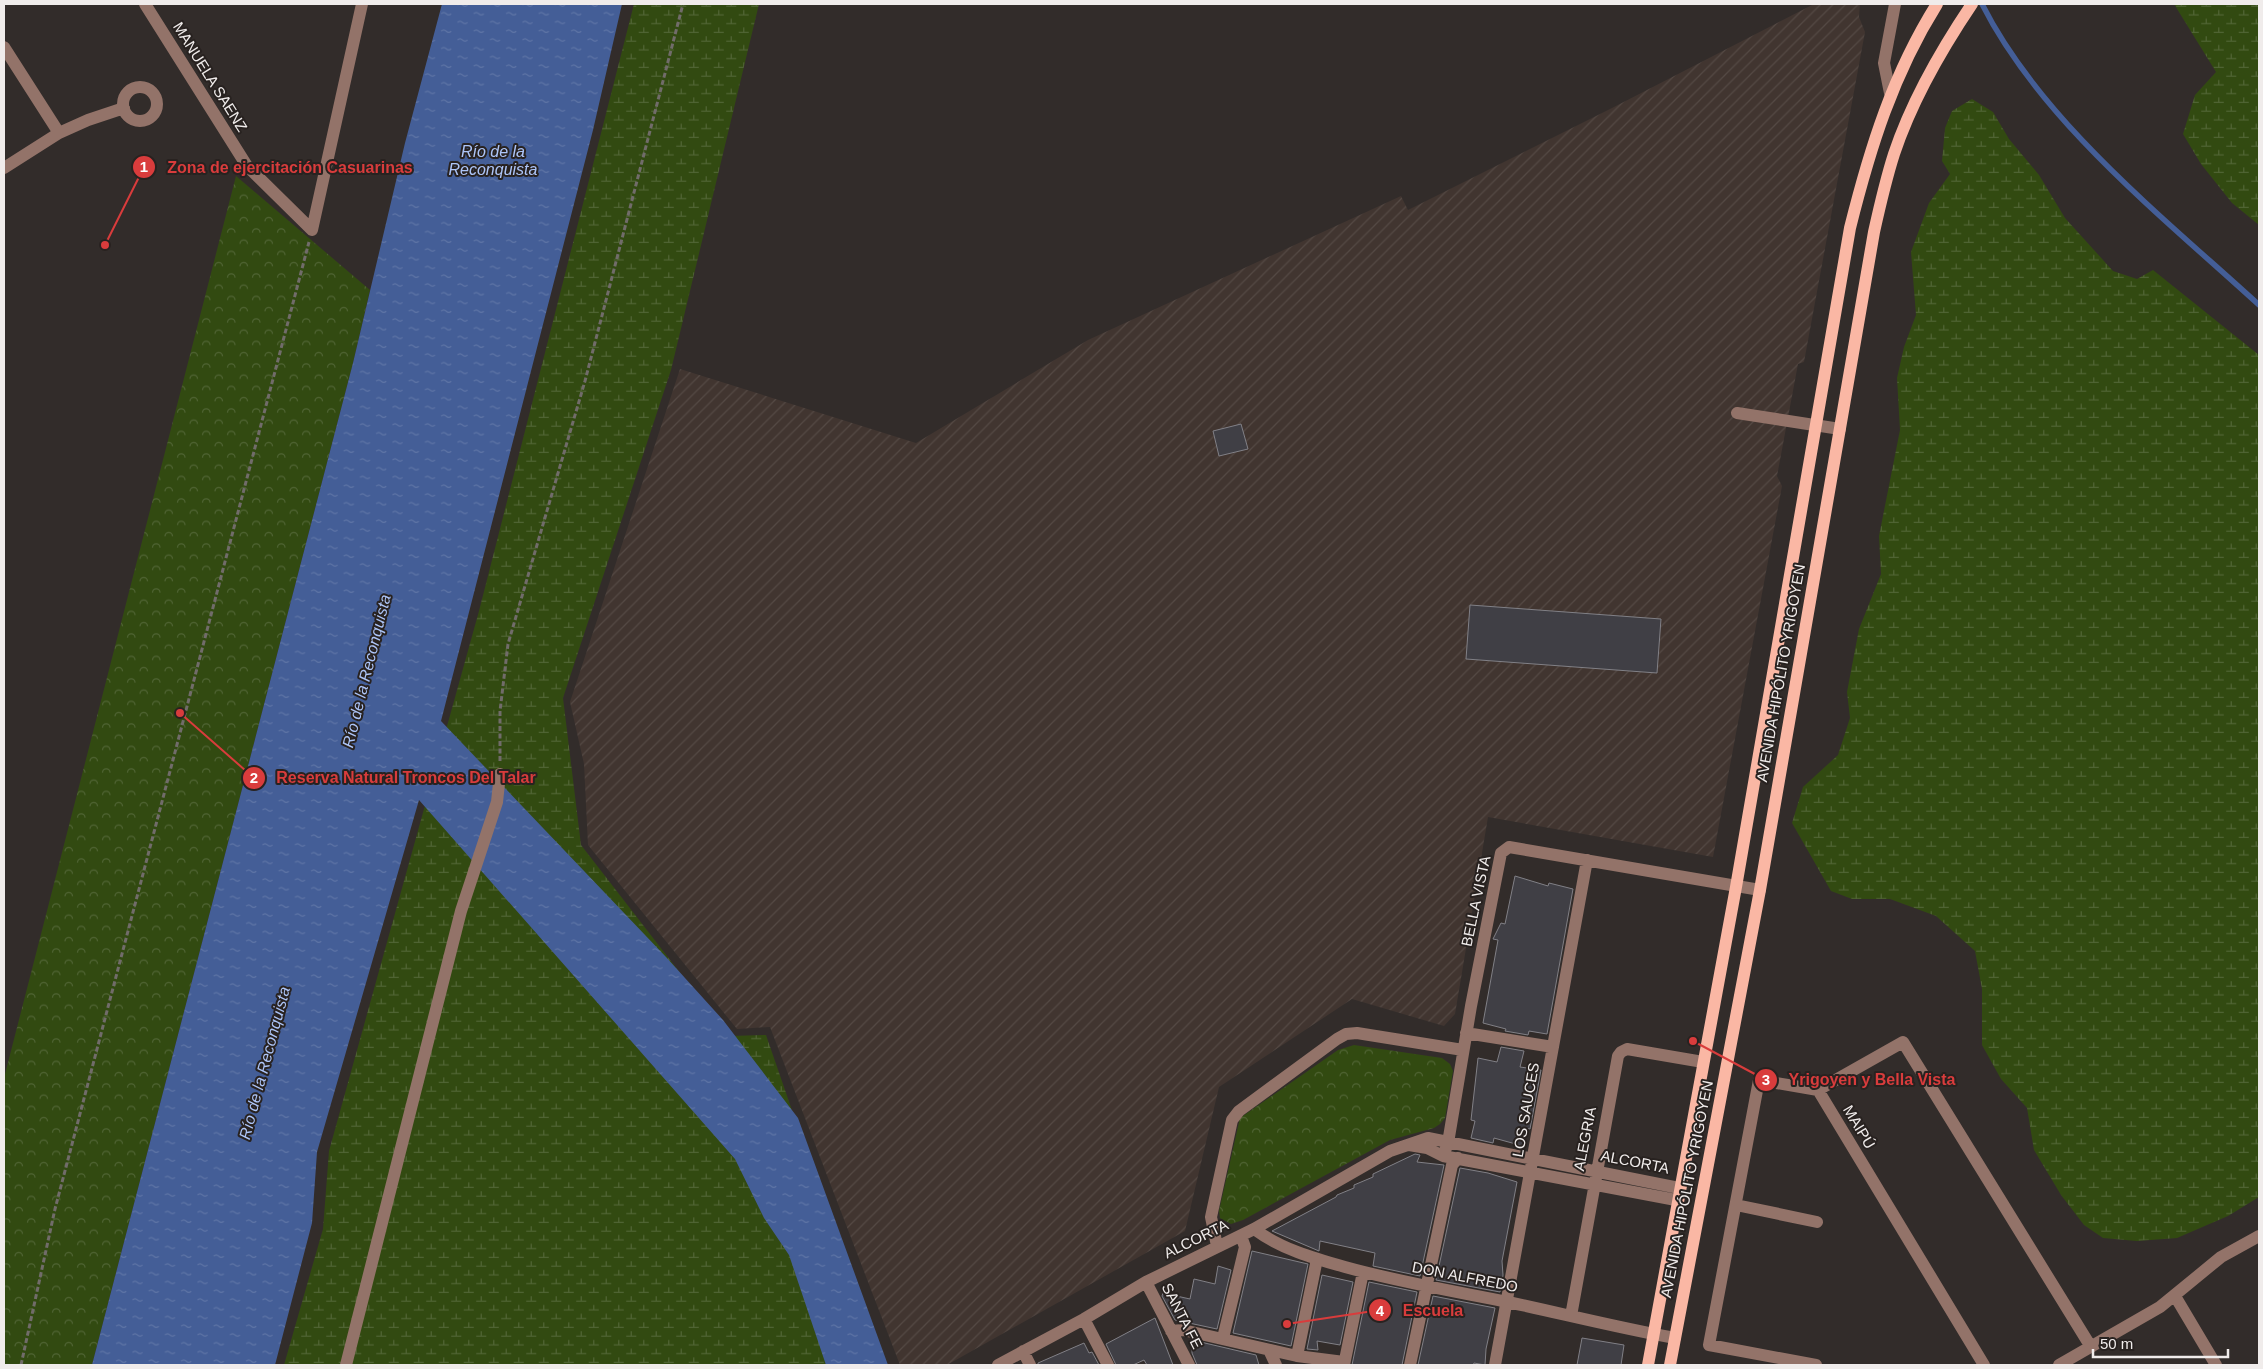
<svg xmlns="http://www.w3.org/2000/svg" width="2263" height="1369" font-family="Arial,sans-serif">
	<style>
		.industrial { fill: url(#industrial-furrows) }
		.wetland { fill: url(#wetland-marsh) }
		.park { fill: url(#park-crowns) }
		.water { fill: url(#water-ripples) }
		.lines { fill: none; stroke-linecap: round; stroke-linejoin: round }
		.stream { stroke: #445e97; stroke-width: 5.5 }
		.building { fill: #403f45; stroke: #818086 }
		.path { stroke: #716c6a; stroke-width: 3; stroke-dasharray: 5 2.5; stroke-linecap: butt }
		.minor { stroke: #937369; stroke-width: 12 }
		.major { stroke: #fab7a4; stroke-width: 12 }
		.labels { text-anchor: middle; stroke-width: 4; stroke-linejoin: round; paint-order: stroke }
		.street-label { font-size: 15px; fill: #f0eceb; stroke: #282220 }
		.water-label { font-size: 16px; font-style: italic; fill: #adc5f8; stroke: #282220 }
		.leader { fill: none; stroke: #d93c3c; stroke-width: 2 }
		.callout-dot { fill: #d93c3c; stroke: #282220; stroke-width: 2 }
		.mark-label { font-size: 15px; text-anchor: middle; font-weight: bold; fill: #fff }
		.callout-label { font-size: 16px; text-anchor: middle; font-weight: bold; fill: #d93c3c; stroke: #282220; stroke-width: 4; stroke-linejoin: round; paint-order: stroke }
	</style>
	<defs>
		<pattern id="industrial-furrows" width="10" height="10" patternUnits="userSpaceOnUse" patternTransform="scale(1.25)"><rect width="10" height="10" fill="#413530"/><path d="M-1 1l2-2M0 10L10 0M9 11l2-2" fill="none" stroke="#544944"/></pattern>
		<pattern id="wetland-marsh" width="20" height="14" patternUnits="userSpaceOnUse" patternTransform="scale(1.25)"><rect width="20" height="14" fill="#324a11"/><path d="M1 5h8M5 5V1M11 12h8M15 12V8" fill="none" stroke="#506434"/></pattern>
		<pattern id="park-crowns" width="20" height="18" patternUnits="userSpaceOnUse" patternTransform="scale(1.25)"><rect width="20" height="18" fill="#324a11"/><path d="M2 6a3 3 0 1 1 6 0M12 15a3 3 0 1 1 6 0" fill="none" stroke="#506434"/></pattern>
		<pattern id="water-ripples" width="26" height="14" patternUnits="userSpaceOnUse" patternTransform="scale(1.25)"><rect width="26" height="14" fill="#445e97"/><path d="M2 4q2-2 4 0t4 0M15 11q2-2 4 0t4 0" fill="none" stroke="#5f75a6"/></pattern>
	</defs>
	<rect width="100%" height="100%" fill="#322c2a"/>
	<path class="industrial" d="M1814 4H1860L1859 17 1865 32 1804 362 1798 364 1777 476 1782 486 1713 857 1488 817 1455 1014 1444 1026 1352 999 1219 1087 1185 1231 947 1365H900L770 1027 737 1029 588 845 584 764 570 702 680 369 916 443 1088 340 1401 196 1408 210 1612 108Z"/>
	<path class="wetland" d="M634 4H759L671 370 563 698 581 845 729 1036 766 1035 880 1365H284L323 1229 329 1151 479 611Z
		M2174 4H2259V225L2232 203 2201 164 2183 134 2195 95 2216 72Z
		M1972 99 1993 112 2009 139 2039 175 2065 218 2113 271 2137 279 2153 270 2259 355V1197L2228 1216 2177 1238 2137 1241 2103 1238 2084 1225 2061 1195 2034 1150 2027 1108 2001 1079 1982 1045V989L1975 951 1936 916 1890 899H1852L1831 891 1792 823 1803 787 1838 755 1850 718 1847 692 1859 629 1881 574 1879 536 1900 430 1897 378 1904 347 1916 315 1911 252 1929 203 1950 174 1942 161 1945 128 1952 111Z"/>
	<path class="park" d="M236 176 370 290 353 363 92 1365H4V1078Z
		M1354 1045 1442 1058 1450 1064 1453 1071 1445 1118 1440 1124 1434 1128 1390 1140 1243 1220 1231 1224 1220 1218 1219 1211 1240 1118 1338 1050Z"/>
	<path class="water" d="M442 4H622L593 130 441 721 666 957 723 1020 798 1118 888 1365H826L789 1255 764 1218 735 1159 419 800 317 1152 312 1223 275 1365H92L353 363 405 143Z"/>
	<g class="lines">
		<path class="stream" d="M1982 4C2041 121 2163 217 2259 305"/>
	</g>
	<path class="building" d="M1241 424 1248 449 1219 456 1213 431Z
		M1470 605 1661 619 1657 673 1466 659Z
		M1515 876 1548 886 1549 883 1573 889 1547 1034 1529 1031 1528 1035 1505 1031 1506 1029 1483 1023 1498 940 1493 939 1501 923 1505 924Z
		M1501 1047 1524 1051 1520 1067 1541 1070 1530 1129 1525 1128 1523 1146 1494 1138 1493 1143 1471 1138 1475 1121 1471 1120 1478 1058 1497 1062Z
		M1415 1154 1420 1155 1417 1162 1444 1165 1420 1276 1373 1266 1375 1253 1320 1241 1319 1251 1272 1231 1336 1197 1337 1195 1354 1188V1185L1373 1177V1174Z
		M1460 1168 1488 1173 1517 1182 1502 1261 1503 1275 1500 1292 1436 1280Z
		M1252 1251 1308 1264 1291 1346 1233 1333Z
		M1218 1266 1231 1270 1217 1329 1175 1320 1162 1296 1163 1293 1190 1299 1194 1279 1215 1284Z
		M1322 1275 1353 1282 1340 1345 1317 1341 1318 1350 1307 1349Z
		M1369 1282 1417 1292 1402 1365H1352Z
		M1433 1296 1495 1308 1486 1349 1485 1365 1474 1363 1473 1365H1418Z
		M1155 1318 1173 1365H1147L1144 1360 1133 1365H1116L1106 1344Z
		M1582 1338 1624 1345 1621 1365H1577Z
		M1192 1340 1256 1355 1259 1365H1197L1192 1353Z
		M1084 1343 1089 1353 1092 1352 1099 1365H1038V1363Z"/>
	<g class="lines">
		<path class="path" d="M500 761V711L508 644 585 381 683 4
			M21 1365 55 1209 309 242"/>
		<path class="minor" d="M145 4 247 166 312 230
			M4 47 59 133
			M123 104a17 17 0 1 1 34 0a17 17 0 1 1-34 0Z
			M1890 93 1884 63 1895 4
			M4 168 59 133 88 120 124 108
			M312 230 362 4
			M1737 413 1840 429
			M1466 1033 1553 1047
			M1818 1090 1903 1042 2091 1347
			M1818 1090 1984 1365
			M1409 1145 1427 1148 1443 1156 1676 1200
			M1443 1156 1448 1143 1471 1006 1501 853 1509 847 1760 890
			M1736 1205 1817 1222
			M1254 1229C1281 1249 1313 1258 1345 1267 1399 1282 1453 1291 1508 1302 1564 1314 1619 1328 1675 1338
			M1217 1246 1211 1217 1232 1120 1239 1111 1337 1039 1346 1034 1357 1033 1463 1050
			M1146 1282 1189 1365
			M2175 1296 2216 1365
			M1571 1316 1618 1056 1621 1052 1627 1049 1703 1062
			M1084 1319 1108 1365
			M1171 1331 1183 1330 1297 1356 1344 1362
			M1223 1338 1245 1247 1241 1236
			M1269 1350 1276 1365
			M1023 1351 1030 1365
			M1297 1356 1317 1259
			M346 1365 461 911 497 802 500 774
			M998 1365 1084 1319 1146 1282 1254 1229 1390 1151 1428 1138 1679 1188
			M1344 1365 1363 1272
			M1410 1365 1452 1165 1458 1158
			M1495 1365 1587 860
			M1816 1365 1709 1345 1759 1080 1818 1090
			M2059 1365 2160 1307 2221 1257 2259 1236"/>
		<path class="major" d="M1648 1365 1736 887 1850 228C1870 148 1893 74 1937 4
			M1670 1365 1760 890 1874 232C1880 205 1886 179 1894 154 1912 100 1941 50 1972 4"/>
	</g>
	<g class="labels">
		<g class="street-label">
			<text transform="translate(210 77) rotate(58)" y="5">MANUELA SAENZ</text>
			<text transform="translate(1781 673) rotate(-80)" y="5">AVENIDA HIPÓLITO YRIGOYEN</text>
			<text transform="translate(1476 901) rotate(-78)" y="5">BELLA VISTA</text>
			<text transform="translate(1526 1110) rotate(-80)" y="5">LOS SAUCES</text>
			<text transform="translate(1859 1127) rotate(59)" y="5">MAIPÚ</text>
			<text transform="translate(1585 1139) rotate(-79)" y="5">ALEGRIA</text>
			<text transform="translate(1635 1162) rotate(11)" y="5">ALCORTA</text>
			<text transform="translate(1687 1189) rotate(-79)" y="5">AVENIDA HIPÓLITO YRIGOYEN</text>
			<text transform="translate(1196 1239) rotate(-26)" y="5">ALCORTA</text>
			<text transform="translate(1465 1277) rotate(11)" y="5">DON ALFREDO</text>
			<text transform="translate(1182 1316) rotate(63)" y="5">SANTA FE</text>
		</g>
		<g class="water-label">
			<text x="493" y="157">Río de la<tspan x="493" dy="18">Reconquista</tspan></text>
			<text transform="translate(366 671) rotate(-76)" y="6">Río de la Reconquista</text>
			<text transform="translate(264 1063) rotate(-75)" y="6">Río de la Reconquista</text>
		</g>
	</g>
	<path class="leader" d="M105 245L144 167M180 713L254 778M1693 1041L1766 1080M1287 1324L1380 1310"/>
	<g class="callout-dot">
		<circle cx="105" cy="245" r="5"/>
		<circle cx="180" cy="713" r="5"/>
		<circle cx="1693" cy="1041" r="5"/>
		<circle cx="1287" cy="1324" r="5"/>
		<circle cx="144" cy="167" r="12"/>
		<circle cx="254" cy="778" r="12"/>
		<circle cx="1766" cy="1080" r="12"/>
		<circle cx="1380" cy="1310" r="12"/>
	</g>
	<g class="mark-label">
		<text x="144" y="172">1</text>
		<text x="254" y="783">2</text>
		<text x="1766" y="1085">3</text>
		<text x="1380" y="1316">4</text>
	</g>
	<g class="callout-label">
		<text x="290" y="173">Zona de ejercitación Casuarinas</text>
		<text x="406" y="783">Reserva Natural Troncos Del Talar</text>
		<text x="1872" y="1085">Yrigoyen y Bella Vista</text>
		<text x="1433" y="1316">Escuela</text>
	</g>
	<rect width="2263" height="1369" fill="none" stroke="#f0eceb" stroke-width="10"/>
	<path d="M2093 1349v8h135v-8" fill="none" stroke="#f0eceb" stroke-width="2.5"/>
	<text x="2100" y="1349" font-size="15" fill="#f0eceb" stroke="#282220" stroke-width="4" paint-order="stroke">50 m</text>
</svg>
